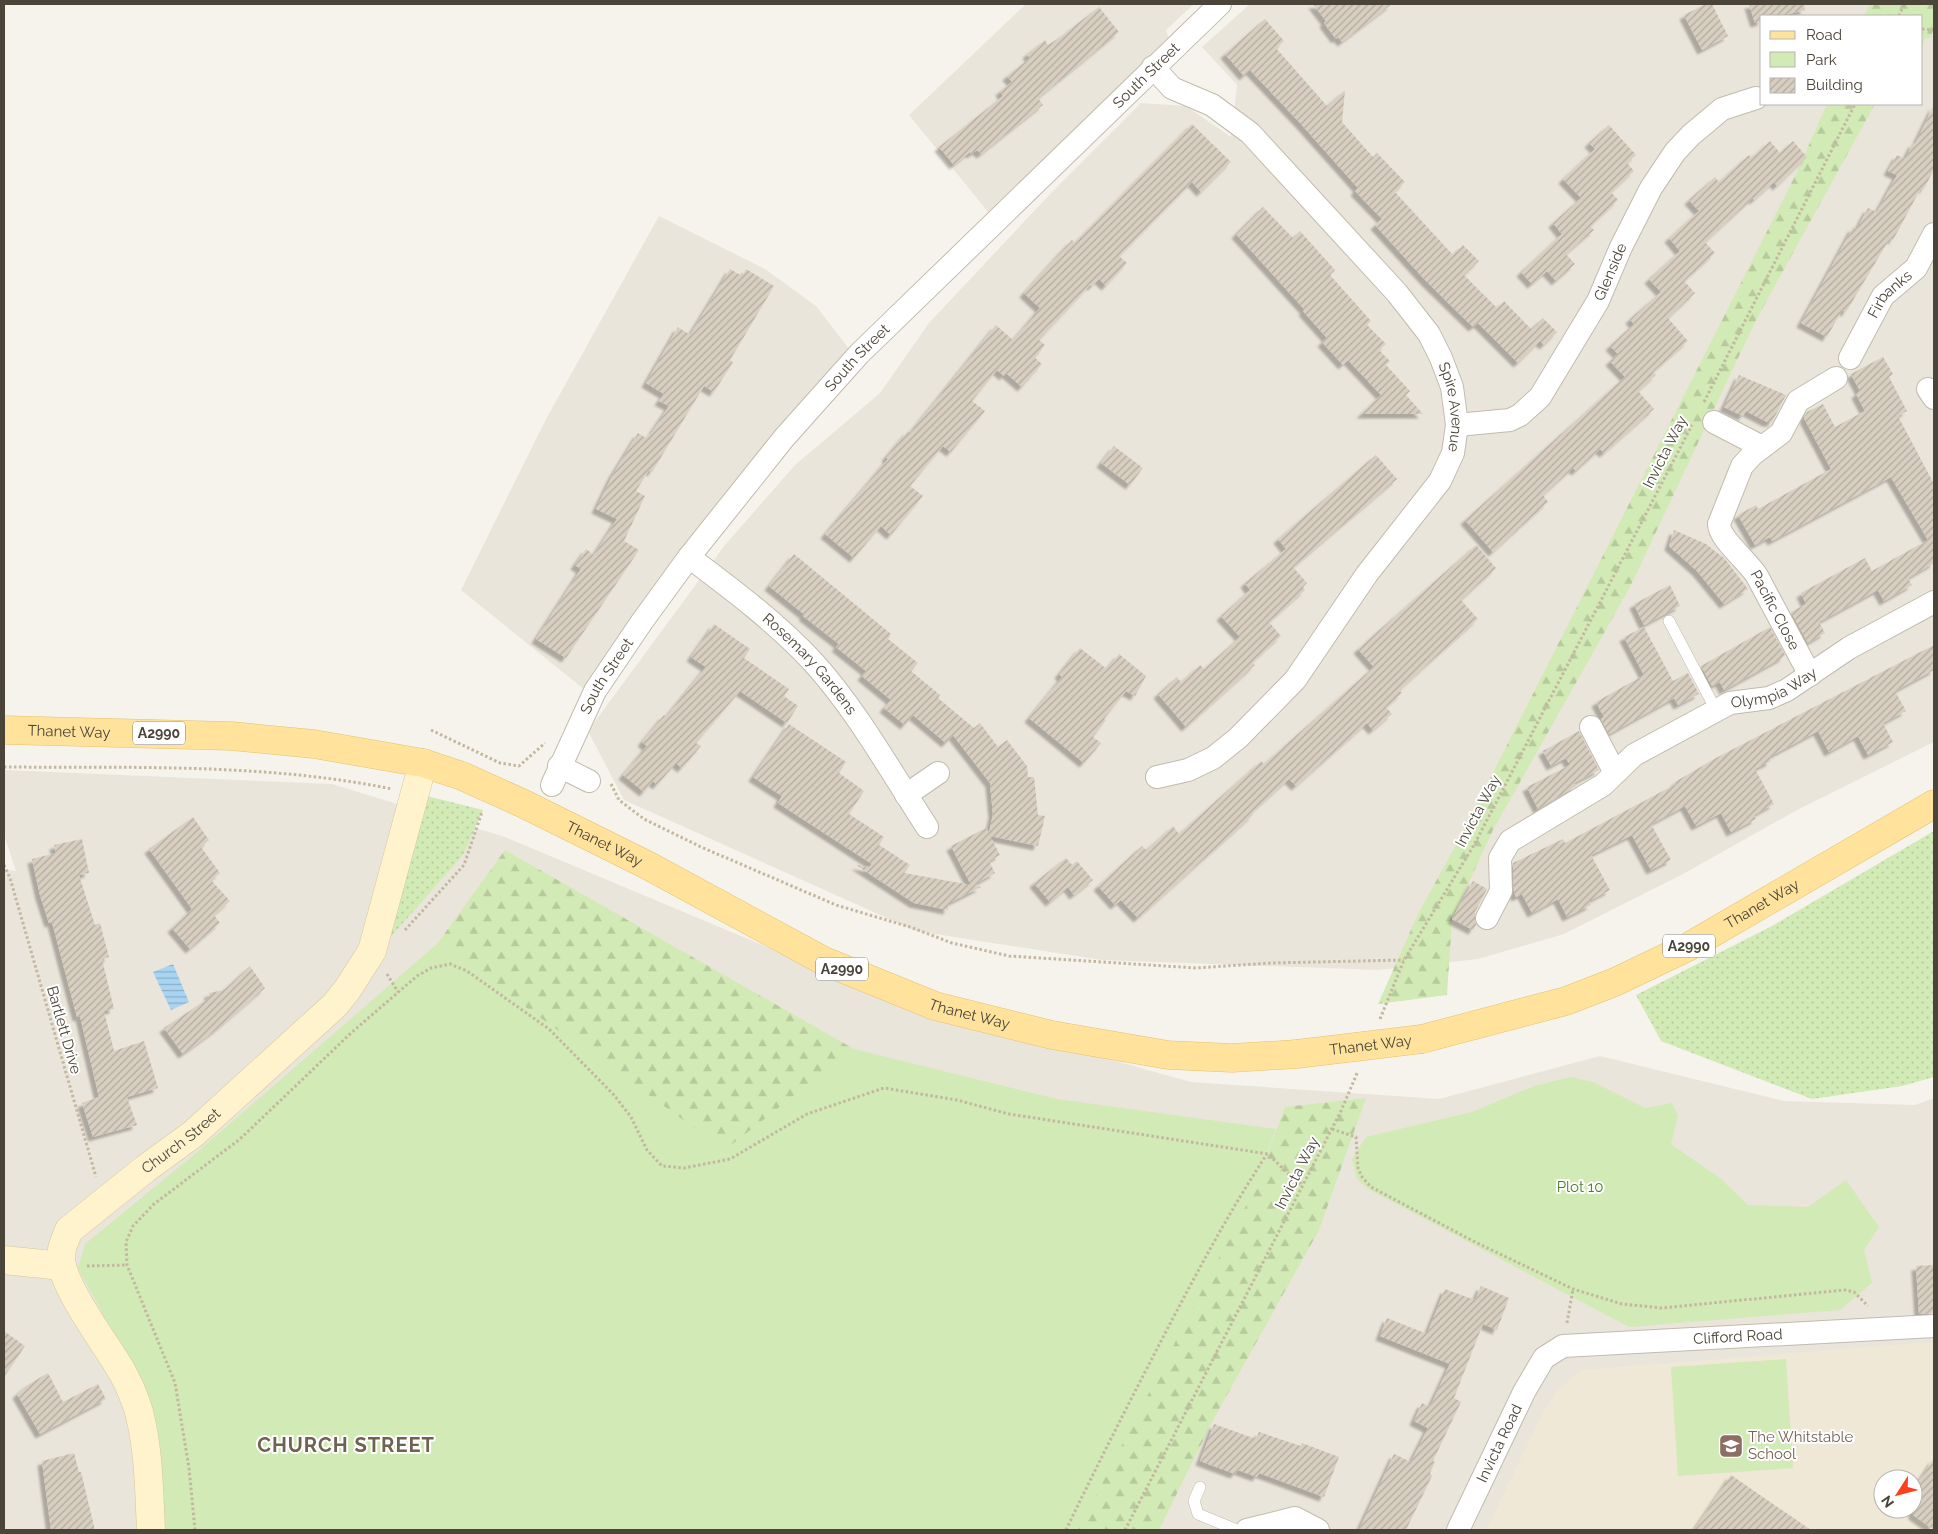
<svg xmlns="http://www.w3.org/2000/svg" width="1938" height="1534" font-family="Raleway,sans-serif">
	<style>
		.residential { fill: #eae5da; fill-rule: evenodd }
		.education { fill: #efe8d6; fill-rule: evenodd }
		.grass { fill: url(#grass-dots) }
		.forest { fill: url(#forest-firs) }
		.park { fill: #d2eab5 }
		.water { fill: url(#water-rules) }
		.building { fill: url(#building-hatch); filter: url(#shadow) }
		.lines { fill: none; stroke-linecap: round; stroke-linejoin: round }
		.lane-casing { stroke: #c2bbae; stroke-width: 12 }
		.street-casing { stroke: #c2bbae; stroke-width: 24 }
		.secondary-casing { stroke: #d6c79b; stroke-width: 29 }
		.primary-casing { stroke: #e6c16a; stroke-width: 29 }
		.path { stroke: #c4b79f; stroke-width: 3; stroke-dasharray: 2.5 2.5; stroke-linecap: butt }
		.lane { stroke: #fff; stroke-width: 11 }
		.street { stroke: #fff; stroke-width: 22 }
		.secondary { stroke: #fff3cd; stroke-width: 28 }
		.primary { stroke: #ffe39c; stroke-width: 28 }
		.primary-bridge-casing { stroke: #e6c16a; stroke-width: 29; stroke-linecap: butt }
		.primary-bridge { stroke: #ffe39c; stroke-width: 28 }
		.labels { text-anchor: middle; stroke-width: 4; stroke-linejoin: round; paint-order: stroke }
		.shield { fill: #fff; stroke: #817c74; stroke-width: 1 }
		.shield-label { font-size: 14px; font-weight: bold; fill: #4b4439 }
		.street-label { font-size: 15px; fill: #4b4439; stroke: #fff }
		.park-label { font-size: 15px; fill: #4a7f2a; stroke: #fff }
		.education-label { font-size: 15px; fill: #785e54; stroke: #fff; text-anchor: start }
		.district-label { font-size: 20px; font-weight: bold; letter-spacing: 1px; fill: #6e6250; stroke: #fff }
	</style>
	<defs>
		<pattern id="grass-dots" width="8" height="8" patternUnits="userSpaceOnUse" patternTransform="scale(1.25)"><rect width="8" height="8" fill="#d2eab5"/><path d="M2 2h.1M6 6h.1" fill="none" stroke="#b6ca9c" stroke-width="1.8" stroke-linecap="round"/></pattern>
		<pattern id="forest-firs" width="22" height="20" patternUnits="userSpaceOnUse" patternTransform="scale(1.25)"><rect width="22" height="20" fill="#d2eab5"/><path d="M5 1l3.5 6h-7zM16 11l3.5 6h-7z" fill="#b6ca9c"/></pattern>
		<pattern id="water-rules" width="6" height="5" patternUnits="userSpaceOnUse" patternTransform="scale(1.25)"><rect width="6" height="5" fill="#a9d4f2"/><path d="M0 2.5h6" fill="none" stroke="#8caec5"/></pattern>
		<pattern id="building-hatch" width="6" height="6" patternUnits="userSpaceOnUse" patternTransform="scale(1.25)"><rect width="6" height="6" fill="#d8cfc1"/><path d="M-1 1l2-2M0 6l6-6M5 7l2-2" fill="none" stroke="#b1aa9e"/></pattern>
		<filter id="shadow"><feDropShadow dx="-4.5" dy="4.5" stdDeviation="1" flood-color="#0004"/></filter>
	</defs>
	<rect width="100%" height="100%" fill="#f6f3ec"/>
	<path class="residential" d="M1026 4H1194L1166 30 1169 39 989 213 909 115Z
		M1250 4H1934V742L1797 810 1683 874 1564 934 1478 959 1378 970 1102 960 916 931 624 800 588 731 725 545 795 465 880 393 929 323 1052 192 1141 103 1186 106 1231 137 1237 85 1202 47ZM1762 16H1922V104H1762Z
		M659 216 765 269 816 306 850 350 585 690 461 590 545 421Z
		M4 770 332 784 505 837 886 997 1191 1082 1439 1099 1600 1056 1784 1101 1915 1105 1934 1098V1530H4V869L16 871 4 835ZM1883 1479H1913V1509H1883Z"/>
	<path class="education" d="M1934 1342V1530H1486L1543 1413 1558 1390 1581 1370ZM1883 1479H1913V1509H1883Z"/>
	<path class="grass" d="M415 793 483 810 463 855 358 974Z
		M1934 831V1077L1902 1086 1812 1099 1661 1041 1636 995 1772 926Z"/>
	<path class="forest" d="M1870 4H1934V26L1931 38H1925L1922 46V16H1864Z
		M1827 104H1875L1755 322 1630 587 1493 830 1452 919 1447 995 1378 1004 1418 914 1462 834 1797 172Z
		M505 850 854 1049 725 1150 437 944Z
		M1366 1098 1319 1230 1213 1420 1159 1530H1074L1256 1186 1285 1107Z"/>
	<path class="park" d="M437 944 725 1150 854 1049 1057 1099 1276 1129 1256 1186 1078 1530H155L145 1392 78 1268 85 1244 195 1154Z
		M1571 1077 1593 1082 1645 1108 1672 1103 1678 1116 1671 1144 1721 1179 1748 1205 1808 1207 1846 1180 1879 1227 1864 1250 1872 1283 1840 1310 1629 1327 1368 1189 1357 1179 1352 1159 1366 1137 1472 1112 1534 1086Z
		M1786 1359 1793 1468 1678 1476 1671 1367Z"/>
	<path class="water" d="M173 964 189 1002 171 1010 153 972Z"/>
	<path class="building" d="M1313 4H1392L1342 42 1338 37 1336 39 1324 23 1326 21Z
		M1706 4H1712L1728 36 1702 50 1684 15Z
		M1749 4H1804L1805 10 1781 16H1762V21L1755 23Z
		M1099 7 1119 32 1038 98 1043 105 1020 123 981 154 977 150 971 154 970 152 954 165 939 147 1003 96 1000 91 1012 82 1007 76 1030 58 1027 54 1045 40 1048 45 1059 38Z
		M1265 19 1284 41 1276 48 1327 106 1345 90 1342 122 1373 157 1377 153 1405 182 1395 192 1453 255 1463 245 1479 261 1464 275 1497 308 1504 301 1531 329 1543 318 1557 332 1544 345 1540 341 1518 363 1478 323 1473 327 1426 281 1375 225 1382 219 1355 191 1358 188 1301 124 1250 70 1244 76 1225 54Z
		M1934 105V169L1924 189 1921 188 1893 240 1890 238 1846 312 1842 310 1827 337 1801 323 1853 227 1857 229 1868 208 1877 212 1897 175 1888 171 1897 155 1905 159 1913 143 1915 144Z
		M1192 124 1231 162 1201 192 1192 182 1119 256 1127 263 1106 286 1099 279 1092 286 1090 285 1039 340 1045 345 1035 358 1042 364 1022 387 1006 373 1004 376 997 370 972 401 985 411 951 452 943 446 910 486 923 496 891 535 881 526 854 558 825 534 888 459 886 457 908 431 910 433 996 325 1013 340 1040 308 1024 293 1058 255 1072 240 1075 243Z
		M1609 125 1636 155 1627 163 1634 171 1611 192 1618 200 1590 226 1594 230 1566 254 1575 264 1556 281 1547 271 1532 284 1521 272 1562 234 1553 223 1581 198 1563 179 1595 149 1589 143Z
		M1770 141 1780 153 1793 141 1807 157 1777 186 1774 182 1754 200 1753 198 1705 242 1715 253 1684 281 1695 293 1668 318 1688 341 1653 372 1656 375 1638 391 1654 409 1604 453 1600 449 1576 471 1573 468 1543 495 1548 502 1493 552 1465 520 1625 377 1610 361 1618 354 1610 346 1634 324 1630 319 1661 292 1649 279 1680 251 1669 238 1699 211 1689 200 1715 177 1719 182 1749 155 1751 158Z
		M1263 207 1293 238 1300 231 1335 270 1330 275 1371 321 1367 325 1386 344 1379 350 1390 361 1386 365 1410 391 1406 395 1423 414H1361L1381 395 1348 360 1343 365 1322 342 1327 338 1303 311 1305 310 1236 234Z
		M730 269 742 276 746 269 774 286 730 360 733 362 714 392 704 386 652 472 649 470 636 491 645 496 624 541 639 550 566 658 536 639 581 569 575 565 586 549 594 555 617 519 596 509 613 474 638 433 646 438 649 434 650 435 669 406 659 401 664 394 646 383 678 327 690 335Z
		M1883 357 1893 374 1889 377 1907 411 1898 416 1934 484V563L1908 578 1912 585 1884 601 1878 590 1819 622 1825 633 1808 643 1791 612 1806 604 1801 593 1865 558 1872 571 1928 540 1891 477 1772 541 1770 537 1755 545 1738 515 1756 505 1758 509 1831 469 1804 418 1807 412 1823 404 1835 427 1865 411 1856 394 1860 391 1851 374Z
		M1739 375 1786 395 1772 422H1767L1746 411 1743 416 1724 407Z
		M1114 446 1143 468 1130 485 1101 463Z
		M1376 455 1397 479 1293 567 1307 583 1303 587 1305 590 1269 622 1281 636 1252 662 1255 665 1186 727 1158 694 1177 677 1181 682 1200 665 1204 669 1240 637 1221 616 1250 590 1245 583 1286 549 1278 539Z
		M1674 530 1706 544 1725 559 1748 589 1724 604 1697 571 1669 546Z
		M1476 545 1496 568 1461 600 1478 619 1399 690 1402 693 1386 707 1392 714 1373 730 1367 723 1296 786 1289 779 1251 813 1253 815 1138 918 1121 900 1115 905 1098 886 1142 846 1146 850 1173 826 1179 834 1261 761 1264 764 1374 667 1358 649Z
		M794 554 891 634 888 639 918 663 911 671 940 695 938 698 974 728 980 723 998 747 1007 740 1027 766 1028 777H1034L1038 815 1045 816 1038 846 990 836 1000 855 989 861 995 873 973 885 981 887 949 903 948 910 914 903 856 865 869 867 872 864 778 803 782 796 753 777 789 724 846 762 839 773 864 791 849 814 884 837 879 845 910 865 904 873 971 885 951 846 986 828 989 833 993 814 990 783 953 735 946 743 913 715 905 725 884 708 891 700 862 676 866 671 836 647 839 644 803 616 805 615 769 586Z
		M1670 585 1680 606 1644 625 1634 604Z
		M714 624 750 649 744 658 789 689 784 696 798 706 787 723 740 691 696 743 701 746 682 768 676 763 657 785 653 781 644 792 623 775 647 746 642 742 664 715 666 717 706 667 691 657Z
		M1644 627 1673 681 1688 673 1699 694 1678 705 1674 698 1609 734 1601 719 1604 717 1596 702 1644 675 1624 637Z
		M1770 627 1785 655 1782 658 1724 690 1720 682 1712 686 1701 666Z
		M1934 645V670L1895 691 1906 711 1883 723 1893 742 1868 755 1858 736 1829 752 1818 731 1769 757 1771 761 1755 769 1774 804 1754 815 1756 819 1731 832 1721 813 1696 826 1685 806 1651 824 1671 860 1651 870 1632 835 1591 855 1610 890 1589 901 1591 905 1567 917 1558 899 1532 913 1522 894 1516 897 1514 892 1513 863 1563 839 1565 843 1676 784 1675 782 1716 758Z
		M1080 648 1107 669 1119 654 1146 676 1135 696 1126 691 1104 719 1106 720 1093 737 1101 743 1084 763 1029 718 1062 677 1059 674Z
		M1579 731 1599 770 1574 783 1576 786 1538 809 1527 787 1570 765 1566 758 1551 766 1543 751Z
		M193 817 209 840 201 847 220 873 211 880 230 901 214 915 220 923 190 949 172 928 192 909 149 849Z
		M82 839 89 873 79 875 95 925 100 923 109 957 102 959 114 1009 104 1011 114 1051 144 1041 158 1088 127 1097 137 1125 93 1137 82 1103 99 1097 80 1016 77 1017 52 922 49 923 40 895 32 859 56 853 54 845Z
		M1066 858 1072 865 1077 861 1093 880 1074 895 1068 887 1050 902 1034 883Z
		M1473 881 1487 889 1475 912 1476 925 1473 930 1452 919Z
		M250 966 265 988 216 1030 183 1054 164 1028 209 998V993L224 990Z
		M1934 1265V1313L1919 1314 1916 1266Z
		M1481 1286 1509 1298 1497 1330 1483 1324 1454 1398 1461 1402 1433 1461 1435 1462 1430 1473 1432 1476 1406 1530H1359L1394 1454 1411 1462 1428 1428 1414 1421 1422 1403 1430 1407 1450 1364 1380 1336 1387 1318 1427 1334 1445 1289 1475 1300Z
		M4 1331 25 1346 4 1377Z
		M48 1373 63 1402 98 1384 106 1399 40 1434 17 1394 26 1386Z
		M1214 1424 1256 1439 1259 1432 1301 1446 1302 1443 1339 1457 1324 1497 1259 1473 1257 1477 1238 1470 1235 1474 1200 1461Z
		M74 1453 79 1472H81L95 1530H51L42 1461Z
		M1934 1458V1530L1913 1515V1490Z
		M1731 1475 1811 1530H1694Z"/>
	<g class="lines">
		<defs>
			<path id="lane" d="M1669 621 1716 710
				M1200 1487 1194 1501 1198 1514 1237 1530"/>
			<g id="street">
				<path id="s1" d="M1153 67 1172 88 1212 105 1250 133 1397 293 1429 334 1441 358 1452 387 1457 425 1453 453 1440 481 1367 574 1295 680 1238 738 1213 758 1188 770 1157 777"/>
				<path id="s2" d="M1850 358 1883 296 1916 268 1934 234"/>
				<path d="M1928 389 1934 398"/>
				<path d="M1714 422 1762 447"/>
				<path id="s3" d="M1457 425 1510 420 1520 415 1540 397 1598 301 1621 247 1651 188 1675 152 1691 135 1722 109 1756 98"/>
				<path id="s4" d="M689 557C733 590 777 623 814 663 858 712 891 772 927 827"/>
				<path d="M1810 675 1757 576C1748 561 1719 539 1719 524L1742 466 1752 455 1781 433 1798 401 1836 378"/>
				<path d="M1591 727 1615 773"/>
				<path d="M559 766 589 781"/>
				<path id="s5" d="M552 785 595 691 641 623 689 557 784 438 859 354 1220 4"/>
				<path d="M906 795 938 773"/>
				<path id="s6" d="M1487 918 1501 891 1500 858 1510 841 1603 785 1634 755 1730 703 1769 698 1787 690 1849 648 1934 602"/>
				<path d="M1247 1530 1295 1518 1318 1530"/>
				<path id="s7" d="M1458 1530 1524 1392 1544 1358 1563 1346 1934 1326"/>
			</g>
			<g id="secondary">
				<path d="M4 1260 62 1266"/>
				<path id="s8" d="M151 1530C149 1491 149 1451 139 1412 135 1399 128 1382 121 1370 106 1344 60 1284 61 1256 61 1247 66 1238 69 1230L145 1169 193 1134 335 1005 347 990 372 951 423 763"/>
			</g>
			<g id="primary">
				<path id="s9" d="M4 730 231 736 314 744 423 763 462 776 524 804 647 865 824 961 935 1006 1052 1035 1168 1055 1232 1058 1297 1054"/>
				<path id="s10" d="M1422 1039 1566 1001 1615 982 1688 947 1934 804"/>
			</g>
		</defs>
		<use href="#lane" class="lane-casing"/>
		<use href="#street" class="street-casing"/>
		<use href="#secondary" class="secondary-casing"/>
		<use href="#primary" class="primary-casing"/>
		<path class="path" d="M1899 16 1904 4
			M1922 29 1934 30
			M1704 402 1855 104
			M431 730 500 763 519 766 545 743
			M4 767C133 768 264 763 392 789
			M611 784 619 800 644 819 701 847 836 905 910 927 952 943 1009 956 1196 968 1271 963 1404 960
			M4 865 10 878 96 1177
			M405 930 464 865 482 812
			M387 974 398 992
			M1380 1019 1404 960 1474 845 1692 425
			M1332 1129 1356 1137 1358 1168 1362 1177 1371 1187 1477 1243 1573 1289 1622 1304 1661 1308 1845 1290 1854 1292 1868 1306
			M87 1266 127 1265
			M1567 1323 1573 1289
			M195 1530 189 1468 175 1383 127 1265 126 1242 133 1226 154 1204 240 1139 351 1033 417 976 431 968 450 964 467 971 549 1029 614 1095 631 1117 647 1150 662 1166 684 1168 730 1159 807 1114 884 1088 957 1100 1009 1114 1268 1154 1302 1187
			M1066 1530C1100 1459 1136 1389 1172 1320 1202 1263 1232 1207 1267 1154
			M1125 1530 1341 1111 1358 1071"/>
		<use href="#lane" class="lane"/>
		<use href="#street" class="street"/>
		<use href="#secondary" class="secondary"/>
		<use href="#primary" class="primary"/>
		<defs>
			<g id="primary-bridge">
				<path id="s11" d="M1297 1054 1422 1039"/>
			</g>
		</defs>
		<use href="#primary-bridge" class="primary-bridge-casing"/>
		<use href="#primary-bridge" class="primary-bridge"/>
	</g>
	<defs>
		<symbol id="school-square" viewBox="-11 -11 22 22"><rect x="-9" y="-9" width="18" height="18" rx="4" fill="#8d6e63" stroke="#fff"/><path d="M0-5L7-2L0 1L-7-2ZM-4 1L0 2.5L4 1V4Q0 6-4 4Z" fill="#fff"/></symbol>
	</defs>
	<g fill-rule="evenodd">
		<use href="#school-square" x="1717" y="1432" width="28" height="28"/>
	</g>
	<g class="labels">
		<g class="shield">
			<rect x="133" y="721.5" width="52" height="23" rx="4"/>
			<rect x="1663" y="934.5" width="52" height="23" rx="4"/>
			<rect x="816" y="957.5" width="52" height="23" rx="4"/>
		</g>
		<g class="shield-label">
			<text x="159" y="738">A2990</text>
			<text x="1689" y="951">A2990</text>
			<text x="842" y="974">A2990</text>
		</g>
		<g class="street-label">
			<text dy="5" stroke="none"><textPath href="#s5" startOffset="932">South Street</textPath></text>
			<text dy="5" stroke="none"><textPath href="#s3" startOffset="235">Glenside</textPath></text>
			<text dy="5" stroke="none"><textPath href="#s2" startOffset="76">Firbanks</textPath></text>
			<text dy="5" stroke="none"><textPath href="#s5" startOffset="528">South Street</textPath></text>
			<text dy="5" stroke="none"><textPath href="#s1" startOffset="466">Spire Avenue</textPath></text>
			<text transform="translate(1665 452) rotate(-63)" y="5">Invicta Way</text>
			<text transform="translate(1775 610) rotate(62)" y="5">Pacific Close</text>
			<text dy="5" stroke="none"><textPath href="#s4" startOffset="162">Rosemary Gardens</textPath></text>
			<text dy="5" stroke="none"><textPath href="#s5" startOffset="122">South Street</textPath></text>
			<text dy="5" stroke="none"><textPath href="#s6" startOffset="391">Olympia Way</textPath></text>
			<text dy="5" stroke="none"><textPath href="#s9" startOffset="65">Thanet Way</textPath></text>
			<text transform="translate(1478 811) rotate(-62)" y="5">Invicta Way</text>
			<text dy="5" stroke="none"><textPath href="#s9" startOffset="620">Thanet Way</textPath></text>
			<text dy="5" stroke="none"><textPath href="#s10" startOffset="368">Thanet Way</textPath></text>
			<text dy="5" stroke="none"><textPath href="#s9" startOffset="1024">Thanet Way</textPath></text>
			<text transform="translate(64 1030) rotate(74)" y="5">Bartlett Drive</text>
			<text dy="5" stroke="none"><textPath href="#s11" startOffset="74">Thanet Way</textPath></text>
			<text dy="5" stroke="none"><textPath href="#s8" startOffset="465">Church Street</textPath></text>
			<text transform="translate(1297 1173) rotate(-63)" y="5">Invicta Way</text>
			<text dy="5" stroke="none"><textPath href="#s7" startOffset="390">Clifford Road</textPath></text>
			<text dy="5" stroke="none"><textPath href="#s7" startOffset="96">Invicta Road</textPath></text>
		</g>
		<g class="park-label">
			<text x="1580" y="1192">Plot 10</text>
		</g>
		<g class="education-label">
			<text x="1748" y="1442">The Whitstable<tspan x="1748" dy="17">School</tspan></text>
		</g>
		<g class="district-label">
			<text x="346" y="1452">CHURCH STREET</text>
		</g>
	</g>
	<rect width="1938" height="1534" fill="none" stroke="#4b4439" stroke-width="10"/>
	<rect x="1760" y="15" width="162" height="90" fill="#ffffff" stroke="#b7b4b0"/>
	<rect x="1770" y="31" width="25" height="8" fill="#ffe39c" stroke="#b7b4b0"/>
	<text x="1806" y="40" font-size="15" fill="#4b4439">Road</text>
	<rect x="1770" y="52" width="25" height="15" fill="#d2eab5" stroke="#b7b4b0"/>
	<text x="1806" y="65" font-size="15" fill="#4b4439">Park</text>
	<rect x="1770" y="78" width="25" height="15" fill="url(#building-hatch)" stroke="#b7b4b0"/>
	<text x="1806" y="90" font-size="15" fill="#4b4439">Building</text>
	<g transform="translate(1898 1494) rotate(234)"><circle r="24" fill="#ffffff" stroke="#b7b4b0"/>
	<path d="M0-4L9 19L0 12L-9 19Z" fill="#fc3f1d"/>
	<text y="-8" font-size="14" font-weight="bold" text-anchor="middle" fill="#4b4439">N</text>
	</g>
</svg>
